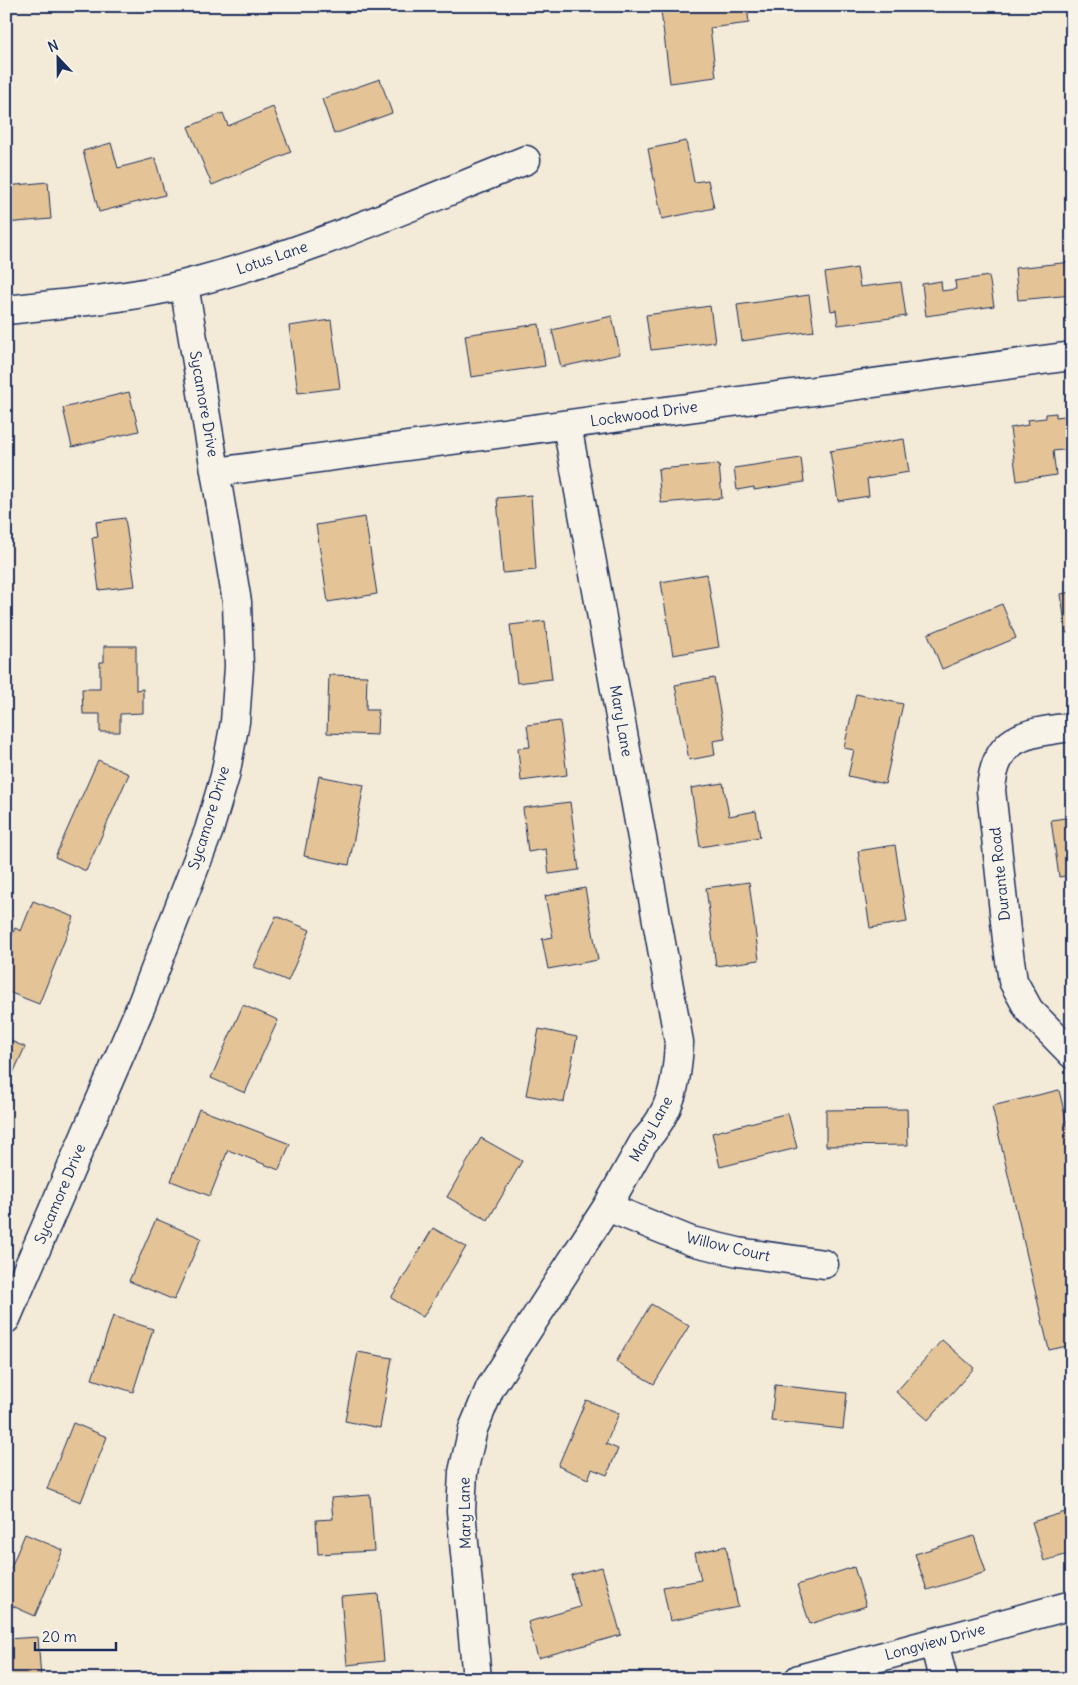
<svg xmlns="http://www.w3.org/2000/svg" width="1078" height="1685" font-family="Delius,sans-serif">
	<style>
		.building { fill: #e4c497; stroke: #1b2f5e }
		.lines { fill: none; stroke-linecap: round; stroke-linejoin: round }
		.minor-casing { stroke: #1b2f5e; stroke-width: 31 }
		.minor { stroke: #f7f3e8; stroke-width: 28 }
		.labels { text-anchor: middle; stroke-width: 4; stroke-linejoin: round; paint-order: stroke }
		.street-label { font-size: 15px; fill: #1b2f5e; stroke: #f7f3e8 }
	</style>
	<rect width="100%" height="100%" fill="#f3ead8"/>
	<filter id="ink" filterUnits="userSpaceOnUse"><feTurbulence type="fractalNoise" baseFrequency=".02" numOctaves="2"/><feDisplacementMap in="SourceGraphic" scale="10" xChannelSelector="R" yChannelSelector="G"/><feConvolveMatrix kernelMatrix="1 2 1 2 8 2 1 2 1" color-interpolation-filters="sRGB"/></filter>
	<g filter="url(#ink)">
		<path class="building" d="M704 6H747L749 23 710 28 716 77 670 83 661 11Z
			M1067 6H1072V47Z
			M380 79 392 113 334 134 322 99Z
			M273 107 291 152 212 185 188 127 223 113 228 126Z
			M686 141 694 182 708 180 714 208 662 219 648 149Z
			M111 143 118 168 155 158 165 195 99 212 83 151Z
			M48 182 51 219 6 223V186Z
			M1072 262V295L1018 300 1015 268Z
			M857 268 860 287 901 282 906 316 838 325 836 310 831 311 825 273Z
			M989 276 994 306 926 316 922 284 941 281 942 291 956 289 955 281Z
			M809 295 814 331 742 341 737 305Z
			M710 306 715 342 651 350 646 315Z
			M612 316 620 354 561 367 552 330Z
			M331 320 340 388 298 393 289 326Z
			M539 324 545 366 471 377 465 335Z
			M129 392 139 431 72 447 63 408Z
			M1056 413V417L1072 415V449L1053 451 1056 475 1017 481 1010 428 1028 425 1027 420 1046 418V414Z
			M904 439 909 472 867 479 869 496 838 501 830 451Z
			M801 458 804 482 754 490V487L737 490 734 468Z
			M719 464 722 498 661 503 658 469Z
			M531 495 536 570 503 573 497 498Z
			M365 517 377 594 328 602 316 525Z
			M125 518 135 586 99 590 92 538 98 537 96 522Z
			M707 574 719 647 673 655 661 582Z
			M1072 592V632L1066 633 1061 594Z
			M1002 604 1016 638 942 669 928 634Z
			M545 621 552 679 517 683 510 625Z
			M104 646H136V690L143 689V713L120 714V732H100V714H83L82 689H100V662H104Z
			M329 675 367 676 366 710H378L377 735 327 733Z
			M714 678 725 739 713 741 715 755 689 760 675 685Z
			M856 694 903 704 885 784 848 776 854 750 844 748Z
			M560 721 567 775 521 781 518 748 530 747 527 725Z
			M98 760 129 774 86 871 55 857Z
			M319 776 364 785 349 865 304 856Z
			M723 783 729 816 756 811 760 837 700 847 691 788Z
			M570 802 579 870 549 874 546 849 528 852 523 808Z
			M1072 817V875L1059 877 1051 820Z
			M895 845 907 922 870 928 858 851Z
			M749 882 759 960 716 966 706 888Z
			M585 888 598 960 548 969 542 939 553 937 545 896Z
			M33 901 74 917 39 1004 6 991V951L15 928 21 931Z
			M276 916 310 930 288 981 254 967Z
			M243 1005 278 1020 245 1093 211 1078Z
			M539 1029 577 1037 564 1102 526 1095Z
			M6 1039 25 1047 6 1089Z
			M1059 1090 1072 1145V1345L1049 1350 992 1106Z
			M199 1109 290 1144 279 1170 228 1150 210 1196 171 1181Z
			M907 1109 908 1145 826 1146V1110Z
			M788 1113 797 1148 720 1167 712 1133Z
			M481 1138 522 1161 488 1220 447 1197Z
			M156 1219 201 1238 174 1300 129 1281Z
			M433 1228 466 1247 423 1317 391 1298Z
			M651 1304 689 1326 654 1384 616 1362Z
			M113 1316 153 1329 133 1392 92 1379Z
			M942 1340 974 1368 928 1420 896 1392Z
			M358 1352 392 1358 380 1428 345 1421Z
			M775 1385 847 1393 843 1429 771 1421Z
			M586 1400 619 1413 606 1444 618 1449 607 1475 592 1469 588 1479 558 1466Z
			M73 1423 107 1437 81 1502 47 1489Z
			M370 1495 374 1551 318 1554 316 1520 333 1519 331 1498Z
			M1072 1510V1553L1044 1561 1032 1522Z
			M25 1534 63 1550 35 1616 6 1603V1579Z
			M974 1536 986 1572 927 1590 915 1554Z
			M726 1546 738 1607 670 1621 663 1587 701 1580 695 1553Z
			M602 1567 621 1635 538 1658 528 1622 580 1607 571 1575Z
			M854 1567 866 1606 810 1624 797 1585Z
			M378 1594 384 1661 347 1665 341 1597Z
			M38 1637 41 1679H6V1639Z"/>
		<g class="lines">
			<defs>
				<path id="minor" d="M6 310C66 303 127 299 186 284 302 255 415 204 526 160
					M216 472 1072 356
					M1072 727C1026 733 995 735 991 790L1007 940 1013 981 1029 1010 1072 1054
					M607 1207 691 1241 738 1252 824 1264
					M6 1319 141 1006 209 830 225 776 235 722 239 667 237 602 184 285
					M934 1642 943 1679
					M477 1679 461 1511 463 1472 473 1429 490 1388 607 1207 643 1143C672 1111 677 1083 679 1042L567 425
					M799 1679 1072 1605"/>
			</defs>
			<use href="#minor" class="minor-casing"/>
			<use href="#minor" class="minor"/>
		</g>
	</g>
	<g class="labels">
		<g class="street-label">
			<text transform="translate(272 258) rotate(-19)" y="5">Lotus Lane</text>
			<text transform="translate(204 404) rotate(80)" y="5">Sycamore Drive</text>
			<text transform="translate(644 414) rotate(-8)" y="5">Lockwood Drive</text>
			<text transform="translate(621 721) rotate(80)" y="5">Mary Lane</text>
			<text transform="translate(209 818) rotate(-73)" y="5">Sycamore Drive</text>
			<text transform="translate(1000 874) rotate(-96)" y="5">Durante Road</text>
			<text transform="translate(651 1129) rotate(-61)" y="5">Mary Lane</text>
			<text transform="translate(60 1194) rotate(-67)" y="5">Sycamore Drive</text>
			<text transform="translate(728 1247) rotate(13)" y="5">Willow Court</text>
			<text transform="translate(465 1513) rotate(-91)" y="5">Mary Lane</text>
			<text transform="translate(935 1642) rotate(-15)" y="5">Longview Drive</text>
		</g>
	</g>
	<rect width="1078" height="1685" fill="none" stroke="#f7f3e8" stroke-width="25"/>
	<rect x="12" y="12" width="1053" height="1660" fill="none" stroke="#1b2f5e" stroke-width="2" filter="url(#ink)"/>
	<g transform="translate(58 58) rotate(338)" stroke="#f7f3e8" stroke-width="4" paint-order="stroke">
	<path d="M0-4L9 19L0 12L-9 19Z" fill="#1b2f5e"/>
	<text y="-8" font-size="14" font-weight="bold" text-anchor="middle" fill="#1b2f5e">N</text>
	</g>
	<path d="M35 1642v8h81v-8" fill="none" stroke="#1b2f5e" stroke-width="2.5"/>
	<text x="42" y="1642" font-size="15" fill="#1b2f5e" stroke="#f7f3e8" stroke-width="4" paint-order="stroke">20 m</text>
</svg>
